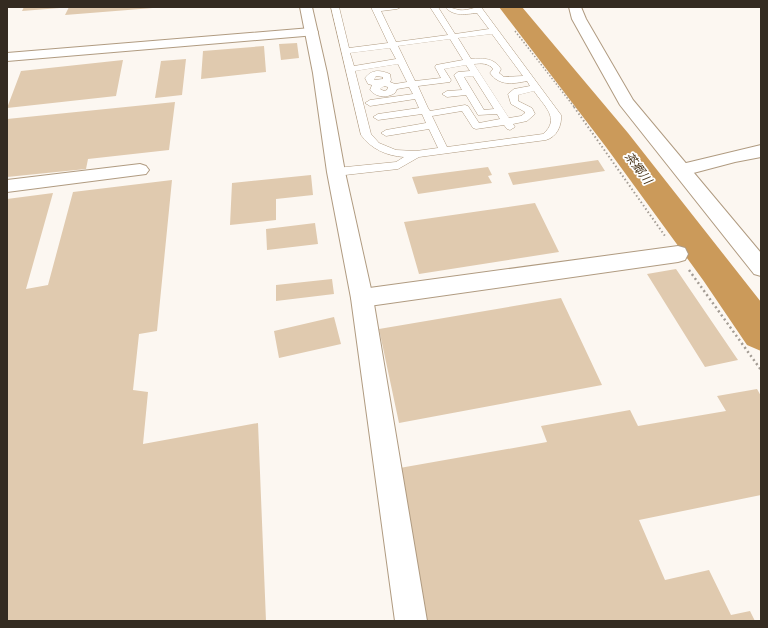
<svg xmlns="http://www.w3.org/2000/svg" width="768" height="628" font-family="Signika,'Noto Sans JP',sans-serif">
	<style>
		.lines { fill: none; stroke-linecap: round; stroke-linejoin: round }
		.river { fill: #cb9a5a; fill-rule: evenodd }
		.building { fill: #e0caaf }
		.service-casing { stroke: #b09b81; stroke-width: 1 }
		.minor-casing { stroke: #b09b81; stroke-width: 2 }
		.tertiary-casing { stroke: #b09b81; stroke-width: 2 }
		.path-far2 { stroke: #a39c94; stroke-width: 1.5; stroke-dasharray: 1.5 2; stroke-linecap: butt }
		.path-far1 { stroke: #a39c94; stroke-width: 2; stroke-dasharray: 1.5 2.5; stroke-linecap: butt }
		.path { stroke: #a39c94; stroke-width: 2.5; stroke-dasharray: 2 3; stroke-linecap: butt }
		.service { fill: #fff; fill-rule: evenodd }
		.minor { fill: #fff; fill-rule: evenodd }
		.tertiary { fill: #fff; fill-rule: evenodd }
		.labels { text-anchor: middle; stroke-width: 3.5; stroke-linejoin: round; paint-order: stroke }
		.water-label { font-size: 12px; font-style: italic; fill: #483317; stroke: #fff }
	</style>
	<rect width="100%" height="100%" fill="#fcf7f1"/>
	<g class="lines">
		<path class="river" d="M499 7H522L628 133 761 302V351L747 345 703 280 606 147Z"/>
	</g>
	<path class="building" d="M24 7H60V8L22 11Z
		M69 7H153V8L65 15Z
		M297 43 299 58 281 60 279 44Z
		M264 46 266 72 201 79 203 51Z
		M186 59 182 95 155 98 161 61Z
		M123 60 116 96 7 108 21 71Z
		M175 102 169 150 88 159 86 169 7 177V119Z
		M598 160 605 171 513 185 508 173Z
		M488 167 492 175 488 176 492 183 418 194 412 177Z
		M311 175 313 195 276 199V220L230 225 232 183Z
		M172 180 157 331 139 334 133 390 148 392 143 444 258 423 266 621H7V199L53 193 26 289 48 285 73 192Z
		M535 203 559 252 419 274 404 222Z
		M315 223 318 244 267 250 266 229Z
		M676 269 738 360 705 367 647 274Z
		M332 279 334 294 276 301V285Z
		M561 298 602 385 399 423 379 329Z
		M334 317 341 344 279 358 274 331Z
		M757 389 761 396V495L639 520 665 580 709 570 731 615 750 611 755 621H420L394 469 547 442 541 426 630 410 638 426 726 411 717 396Z"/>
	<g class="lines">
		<defs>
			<path id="service" d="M331 7H339L349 48 388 43 371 7H401L397 9 381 11 396 42 448 35 430 7H438L455 34 489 29 477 13C466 14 454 17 445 7 451 7 454 9 459 10 464 11 470 9 474 8L473 7H481L561 115C562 125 557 137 546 140L419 157 398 169 336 176 332 175 331 172 332 169 336 168 396 162 404 157C387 156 371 149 361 135ZM492 34 523 76 504 77 499 73 501 69C494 58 484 58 471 59L458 38ZM450 39 463 60 436 65 435 67 441 78 415 81 398 46ZM390 48 396 59 354 66 350 53ZM398 64 407 82 395 84 390 82 391 80 390 74C380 70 372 69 365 78L368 84 372 85 370 90C377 98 387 98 395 93L397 89 409 87 413 94 370 100 365 103 370 106 415 99 419 108 378 114 373 117 378 120 422 114 426 123 386 130 381 133 386 136 429 129 438 148 416 151 396 150 379 143 371 134 355 71ZM474 64C481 63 489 63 493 69L490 73C499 86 513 84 527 81L530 86 514 89 508 94 511 104 525 112V113L521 116 509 118ZM466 65 470 71 458 72 454 75 462 90 447 91 442 94 447 97 466 95 478 115 497 114 500 119 479 123 468 106 465 105 430 111 428 108 418 86 450 82 451 80 444 69ZM376 76 383 77V79L374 80ZM473 76 494 109 484 110 464 77ZM384 86 388 87 387 90 384 91 380 89ZM534 91C544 106 561 119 543 134L447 147 432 116 462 111 473 128 476 129 504 125 507 129 510 130 515 127 513 124 527 121 535 114 532 108 518 101V95Z"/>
			<path id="minor" d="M311 28 316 29 318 32 316 35 7 61V53Z
				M761 145V157L735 162 682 176 676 174 673 170 676 166 682 164Z
				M140 164 146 166 149 170 146 174 7 192V180Z
				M678 246 685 248 688 254 685 260 678 262 362 307 354 304 351 298 354 292 362 289Z"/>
			<path id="tertiary" d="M300 7H312L327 73 345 172 373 298 427 621H395L351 298 327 172 313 73Z
				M569 7H581L586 19 633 100 761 253V276L754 274 620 105 572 19Z"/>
		</defs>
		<use href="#service" class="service-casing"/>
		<use href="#minor" class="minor-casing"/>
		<use href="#tertiary" class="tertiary-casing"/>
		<path class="path-far2" d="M515 31 575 108"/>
		<path class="path-far1" d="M574 107 665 236"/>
		<path class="path" d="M689 270 761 370"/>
		<use href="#service" class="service"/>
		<use href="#minor" class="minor"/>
		<use href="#tertiary" class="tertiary"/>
	</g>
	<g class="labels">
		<g class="water-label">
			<text transform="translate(638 168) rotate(53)" y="4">茶郷川</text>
		</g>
	</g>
	<rect width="768" height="628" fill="none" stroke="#342b21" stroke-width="16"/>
</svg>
